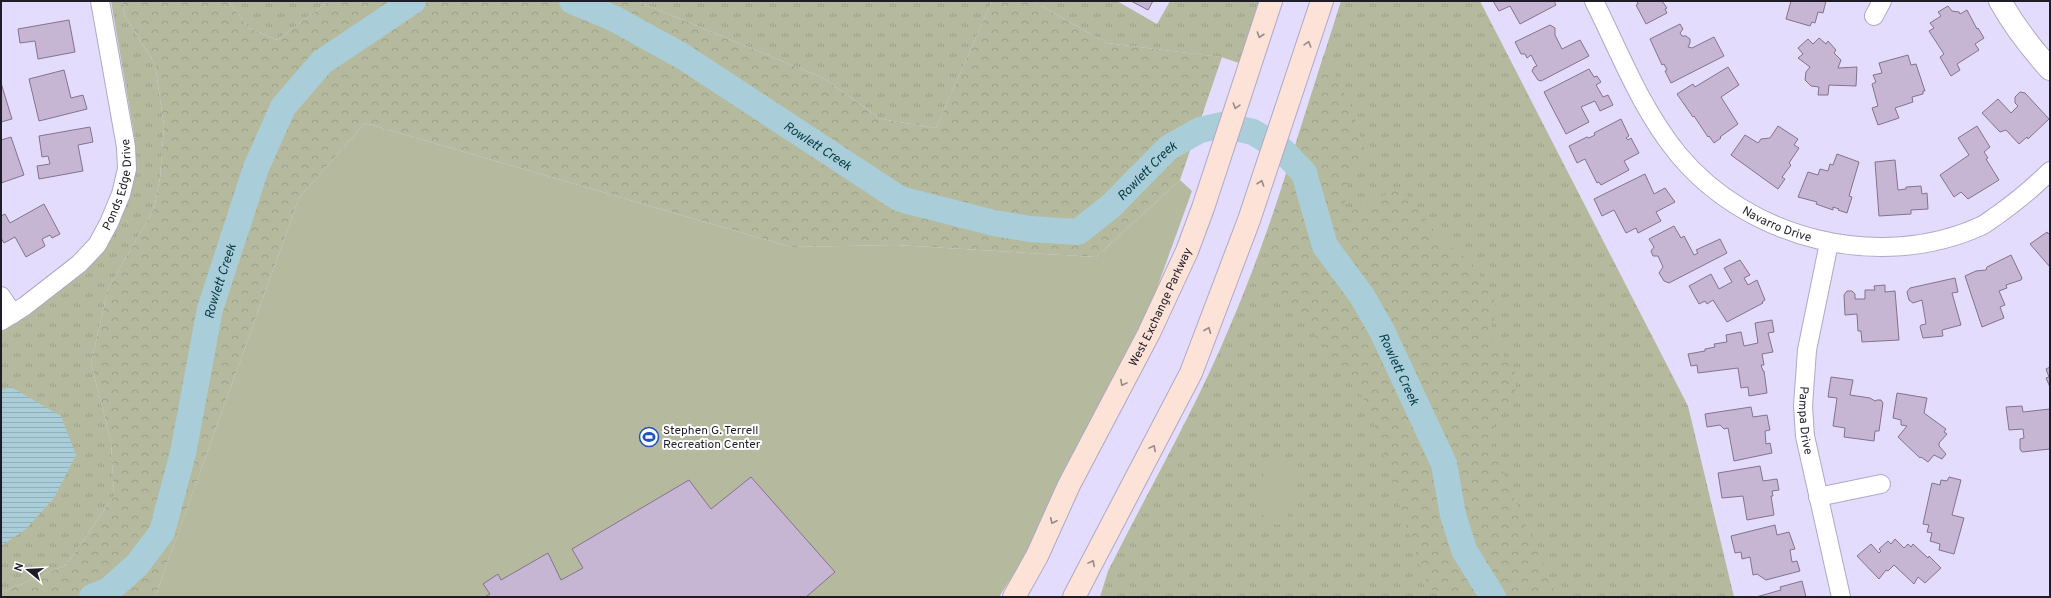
<svg xmlns="http://www.w3.org/2000/svg" width="2051" height="598" font-family="Overpass,sans-serif">
	<style>
		.grass { fill: url(#grass-tufts) }
		.forest { fill: url(#forest-crowns) }
		.garden { fill: #b5ba9e }
		.water { fill: url(#water-rules) }
		.lines { fill: none; stroke-linecap: round; stroke-linejoin: round }
		.river { stroke: #aaced9; stroke-width: 26 }
		.building { fill: #c7b6d3; stroke: #83738d }
		.minor-casing { stroke: #afa8c7; stroke-width: 20 }
		.tertiary-casing { stroke: #afa8c7; stroke-width: 24 }
		.secondary-casing { stroke: #afa8c7; stroke-width: 24 }
		.minor { stroke: #fff; stroke-width: 18 }
		.tertiary { stroke: #fff; stroke-width: 22 }
		.secondary { stroke: #fce2d7; stroke-width: 22 }
		.oneway { stroke: #988988 }
		.labels { text-anchor: middle; stroke-width: 4; stroke-linejoin: round; paint-order: stroke }
		.street-label { font-size: 12px; fill: #1e1c27; stroke: #fff }
		.poi-label { font-size: 12px; fill: #1e1c27; stroke: #fff; text-anchor: start }
		.water-label { font-size: 13px; font-style: italic; fill: #053b49; stroke: #fff }
	</style>
	<defs>
		<pattern id="grass-tufts" width="24" height="20" patternUnits="userSpaceOnUse"><rect width="24" height="20" fill="#b5ba9e"/><path d="M3 7l-1-3M5 7V3M7 7l1-3M15 17l-1-3M17 17v-4M19 17l1-3" fill="none" stroke="#9b9f88"/></pattern>
		<pattern id="forest-crowns" width="20" height="18" patternUnits="userSpaceOnUse"><rect width="20" height="18" fill="#b5ba9e"/><path d="M2 6a3 3 0 1 1 6 0M12 15a3 3 0 1 1 6 0" fill="none" stroke="#9b9f88"/></pattern>
		<pattern id="water-rules" width="6" height="5" patternUnits="userSpaceOnUse"><rect width="6" height="5" fill="#aaced9"/><path d="M0 2.5h6" fill="none" stroke="#92b0ba"/></pattern>
	</defs>
	<rect width="100%" height="100%" fill="#e3dcfc"/>
	<path class="grass" d="M111 1H122L125 16 155 64 164 126 160 178 154 209 108 289 91 363 111 442 114 496 66 565 1 593V332L80 274 135 158V140Z
		M228 1H329L277 40 249 28Z
		M637 1H992L936 128 881 119 823 78Z
		M1033 1H1117L1157 24 1170 1H1260L1239 63 1221 57 1106 43Z
		M1341 1H1480L1688 406 1734 597H1100L1108 571C1149 489 1195 410 1230 326 1275 221 1306 110 1341 1Z"/>
	<path class="forest" d="M122 1H228L249 28 277 40 329 1H637L823 78 881 119 936 128 992 1H1033L1106 43 1222 57 1180 180 1096 257 896 245 791 247 365 123 299 198 155 597H1V593L66 565 114 496 111 442 91 363 108 289 154 209 160 178 164 126 155 64 125 16Z
		M1324 54 1352 109 1366 153 1348 178 1344 215 1394 190 1407 195 1440 238 1472 263 1490 291 1498 311 1488 332 1516 374 1515 395 1494 426 1495 453 1557 597H1441L1428 586 1403 517 1370 407 1288 299 1268 294 1269 227Z"/>
	<path class="garden" d="M365 123 791 247 896 245 1096 257 1180 180 1192 191 1149 310 1020 564 999 597H155L299 198Z
		M1288 457C1295 459 1298 464 1298 472 1295 481 1290 514 1286 520 1278 531 1263 519 1260 510 1253 494 1265 455 1288 457Z"/>
	<path class="water" d="M11 387 61 416 76 455 54 498 26 529 1 546V390Z"/>
	<g class="lines">
		<g class="river">
			<path id="s1" d="M572 1 613 18 682 56 900 199 994 223 1030 229 1078 232 1111 206 1168 148 1200 130 1222 125 1253 132 1282 150 1304 173 1325 246 1362 296 1382 331 1444 464 1453 515 1464 550 1493 597"/>
			<path id="s2" d="M92 597 109 590 137 565 162 532 183 453 210 309 256 168 283 107 322 62 413 1"/>
		</g>
	</g>
	<path class="building" d="M1131 1H1153L1148 10Z
		M1493 1H1554L1556 5 1520 24 1510 6 1499 11Z
		M1637 1H1662L1667 8 1665 9 1667 13 1646 24 1636 5 1638 4Z
		M1791 1H1826L1823 13 1818 12 1815 23 1812 22 1810 26 1786 19Z
		M1948 6 1952 11 1959 12 1960 14 1967 10 1977 29 1978 28 1984 38 1975 44 1979 50 1957 64 1960 70 1951 76 1940 57 1944 54 1929 31 1934 28 1930 23 1941 16 1938 12Z
		M69 20 75 52 38 59 35 41 20 43 18 29Z
		M1680 24 1683 29 1680 33 1682 36H1686L1690 39V43L1688 47 1692 48 1714 37 1724 56 1671 83 1665 71 1667 70 1664 64 1662 65 1650 39Z
		M1550 25 1555 28V35L1562 49 1580 40 1589 56 1541 81 1538 80 1532 71 1534 67 1537 66 1531 55 1527 58 1525 54H1521L1515 42Z
		M1819 38 1826 44 1828 41 1836 50 1834 53 1841 60 1838 68 1857 67 1856 86 1829 85 1828 95H1818L1819 87 1811 86 1805 80 1806 72 1810 67 1798 58 1803 54 1798 48 1808 39 1813 44Z
		M1908 55 1911 65 1916 64 1925 91H1923V94L1912 97 1913 102 1895 108 1899 118 1878 125 1872 108 1878 106 1872 84 1876 82 1873 75 1882 73 1879 63Z
		M1728 67 1739 85 1721 97 1738 124 1720 137 1721 138 1714 143 1709 136 1708 137 1694 116 1693 117 1677 94 1693 84 1695 87Z
		M1589 69 1594 77 1597 76 1601 82 1596 85 1603 97 1608 95 1613 105 1600 111 1595 101 1581 107 1589 122 1566 134 1544 92Z
		M64 70 71 98 83 95 87 109 39 121 29 79Z
		M1 83 12 119 1 122Z
		M2020 92 2025 93 2049 119 2028 139 2027 137 2019 144 2006 130 2000 132 1982 113 1998 99 2011 113 2018 106 2015 103V97Z
		M1621 119 1629 136 1626 138 1628 140 1631 138 1639 153 1624 161 1629 170 1601 185 1599 182 1597 183 1585 159 1577 163 1569 146 1587 137 1589 138 1595 135 1594 133Z
		M1778 126 1798 139 1794 145 1799 148 1789 163 1791 165 1782 177 1785 179 1778 189 1731 155 1745 135 1758 143 1761 139 1770 138Z
		M1977 126 1990 147 1984 152 1988 158 1986 159 1999 180 1968 199 1961 192 1954 197 1940 175 1969 155 1958 138Z
		M90 127 93 142 78 145 83 171 39 179 37 166 50 164 48 156 42 157 39 136Z
		M11 137 24 175 1 183V140Z
		M1837 154 1859 162 1849 196 1852 197 1847 213 1838 210 1839 209 1833 207V210L1816 204 1817 202 1798 197 1808 172 1818 175 1820 169 1828 171 1830 164 1833 165Z
		M1895 160 1898 190 1906 189V187L1921 186 1922 194 1927 193 1928 209 1911 210V214L1879 216 1875 162Z
		M1645 174 1654 194 1665 188 1675 202 1656 212 1661 221 1638 233 1636 228 1626 233 1614 210 1602 216 1594 199Z
		M44 204 60 234 52 238 50 235 42 239 45 246 26 257 15 237 4 243 1 238V216L5 214 10 223Z
		M1674 226 1681 238 1684 236 1694 255 1698 253 1696 250 1720 239 1727 253 1669 283 1664 281 1659 273 1663 267 1658 256H1653L1651 251 1654 247 1649 239Z
		M2047 232 2048 234 2050 232V267L2030 244Z
		M2011 255 2022 278 2021 280 2006 285 2007 288 1999 291 2005 305 2000 307 2004 318 1982 327 1965 276 1976 271 1986 270 1987 267Z
		M1740 260 1750 275 1744 278 1748 285 1757 280 1765 300 1762 302 1763 303 1727 322 1713 300 1707 304 1705 301 1699 304 1689 286 1711 274 1719 289 1732 282 1724 268Z
		M1955 278 1958 292 1952 293 1961 325 1942 330 1943 336 1923 338 1920 327 1921 325 1926 324 1922 300 1913 303 1909 300 1907 292 1910 288Z
		M1885 285V292L1895 291 1899 340 1862 342 1861 331H1858L1857 314 1845 315 1844 295 1847 291H1852L1855 294V299H1865V290H1875L1874 286Z
		M1772 320 1774 332 1768 333 1773 352 1762 354 1764 365H1761L1763 371H1764L1767 393 1749 396 1748 387 1741 388 1738 368 1698 373 1697 365 1691 366 1688 354 1705 351V349L1715 347 1714 344 1727 342 1726 335 1741 332 1744 346 1758 343 1755 323Z
		M2050 367V387L2046 378 2049 377 2046 369Z
		M1831 377 1853 380 1850 395 1870 398 1875 401 1877 400H1881L1883 403 1879 431H1875L1874 441 1844 437 1845 428 1833 426 1837 398 1828 397Z
		M1897 393 1927 398 1924 413 1946 429 1944 432 1947 434 1939 443V446L1946 454 1942 459 1934 455 1928 462 1921 457 1920 458 1898 437 1907 426 1901 425V420L1893 418Z
		M2022 406 2023 412 2050 409V449L2022 452 2020 449V439L2024 438 2023 429 2009 430 2006 407Z
		M1751 407 1753 417 1767 415 1770 430 1765 431 1766 444 1770 443 1772 453 1734 461 1728 428 1724 429 1720 425 1707 427 1705 414Z
		M1760 466 1763 481 1777 479 1779 490 1772 491 1773 496H1771L1774 515 1747 520 1743 496 1722 498 1718 473Z
		M751 477 835 572 806 597H485L490 594 483 584 498 574 501 580 548 553 561 580 583 568 572 549 689 480 711 509Z
		M1949 477 1961 480 1952 515 1964 518 1954 554 1939 550 1940 544 1930 541 1932 533 1927 532 1929 525 1923 524 1932 483 1940 485 1941 480 1947 481Z
		M1775 525 1777 535 1789 532 1795 549 1790 550 1792 562 1797 561 1800 571 1766 580 1757 574 1753 575 1750 557 1742 559 1741 552 1735 553 1731 536Z
		M1895 539 1904 548 1908 544 1911 547 1913 544 1928 558 1929 556 1941 568 1925 583 1918 577 1914 584 1894 565 1888 571 1886 570 1879 579 1857 556 1871 544 1879 553 1881 551 1879 549 1888 541 1891 544Z
		M1802 581 1806 597H1756L1781 590 1780 587Z"/>
	<g class="lines">
		<defs>
			<g id="minor">
				<path id="s3" d="M1594 1C1620 53 1641 109 1678 154 1749 240 1880 272 1981 226 1987 223 1993 218 1999 214 2017 201 2034 187 2050 171"/>
				<path d="M1874 16 1882 1"/>
				<path id="s4" d="M1829 243 1807 350 1803 406 1805 436 1841 597"/>
				<path d="M1 296 13 314"/>
				<path id="s5" d="M1 321 25 306 79 264 97 245 109 223 121 194 127 169 126 147 100 1"/>
				<path d="M1818 497 1881 484"/>
			</g>
			<path id="tertiary" d="M2000 1C2014 26 2031 48 2050 69"/>
			<g id="secondary">
				<path id="s6" d="M1014 597 1037 556 1069 485 1149 333 1187 251 1203 208 1271 1"/>
				<path d="M1074 597 1191 373 1249 220 1322 1"/>
			</g>
		</defs>
		<use href="#minor" class="minor-casing"/>
		<use href="#tertiary" class="tertiary-casing"/>
		<use href="#secondary" class="secondary-casing"/>
		<use href="#minor" class="minor"/>
		<use href="#tertiary" class="tertiary"/>
		<use href="#secondary" class="secondary"/>
	</g>
	<defs><path id="oneway-chevron" d="M-2-3.5L2.5 0L-2 3.5" fill="none" stroke-width="1.6" stroke-linecap="round" stroke-linejoin="round"/></defs>
	<g class="oneway">
		<use href="#oneway-chevron" transform="translate(1260 35) rotate(109)"/>
		<use href="#oneway-chevron" transform="translate(1308 44) rotate(-72)"/>
		<use href="#oneway-chevron" transform="translate(1236 106) rotate(108)"/>
		<use href="#oneway-chevron" transform="translate(1261 183) rotate(-71)"/>
		<use href="#oneway-chevron" transform="translate(1208 330) rotate(-68)"/>
		<use href="#oneway-chevron" transform="translate(1123 383) rotate(118)"/>
		<use href="#oneway-chevron" transform="translate(1153 448) rotate(-62)"/>
		<use href="#oneway-chevron" transform="translate(1053 521) rotate(115)"/>
		<use href="#oneway-chevron" transform="translate(1092 563) rotate(-62)"/>
	</g>
	<defs>
		<symbol id="stadium-ring" viewBox="-11 -11 22 22"><circle r="9.5" fill="#fff" stroke="#1d52bf" stroke-width="1.5"/><path d="M0-5a6.5 5 0 1 0 0 10a6.5 5 0 1 0 0-10ZM-3.5-1.8h7v3.6h-7Z" fill="#1d52bf"/></symbol>
	</defs>
	<g fill-rule="evenodd">
		<use href="#stadium-ring" x="638" y="426" width="22" height="22"/>
	</g>
	<g class="labels">
		<g class="street-label">
			<text dy="4" stroke="none"><textPath href="#s5" startOffset="188">Ponds Edge Drive</textPath></text>
			<text dy="4" stroke="none"><textPath href="#s3" startOffset="298">Navarro Drive</textPath></text>
			<text dy="4" stroke="none"><textPath href="#s6" startOffset="325">West Exchange Parkway</textPath></text>
			<text dy="4" stroke="none"><textPath href="#s4" startOffset="180">Pampa Drive</textPath></text>
		</g>
		<g class="poi-label">
			<text x="663" y="434">Stephen G. Terrell<tspan x="663" dy="14">Recreation Center</tspan></text>
		</g>
		<g class="water-label">
			<text dy="5" stroke="none"><textPath href="#s1" startOffset="286">Rowlett Creek</textPath></text>
			<text dy="5" stroke="none"><textPath href="#s1" startOffset="658">Rowlett Creek</textPath></text>
			<text dy="5" stroke="none"><textPath href="#s2" startOffset="355">Rowlett Creek</textPath></text>
			<text dy="5" stroke="none"><textPath href="#s1" startOffset="1066">Rowlett Creek</textPath></text>
		</g>
	</g>
	<rect width="2051" height="598" fill="none" stroke="#1e1c27" stroke-width="4"/>
	<g transform="translate(28 570) rotate(288)" stroke="#ffffff" stroke-width="3" paint-order="stroke">
	<path d="M0-3L7 15L0 10L-7 15Z" fill="#1e1c27"/>
	<text y="-6" font-size="11" font-weight="bold" text-anchor="middle" fill="#1e1c27">N</text>
	</g>
</svg>
